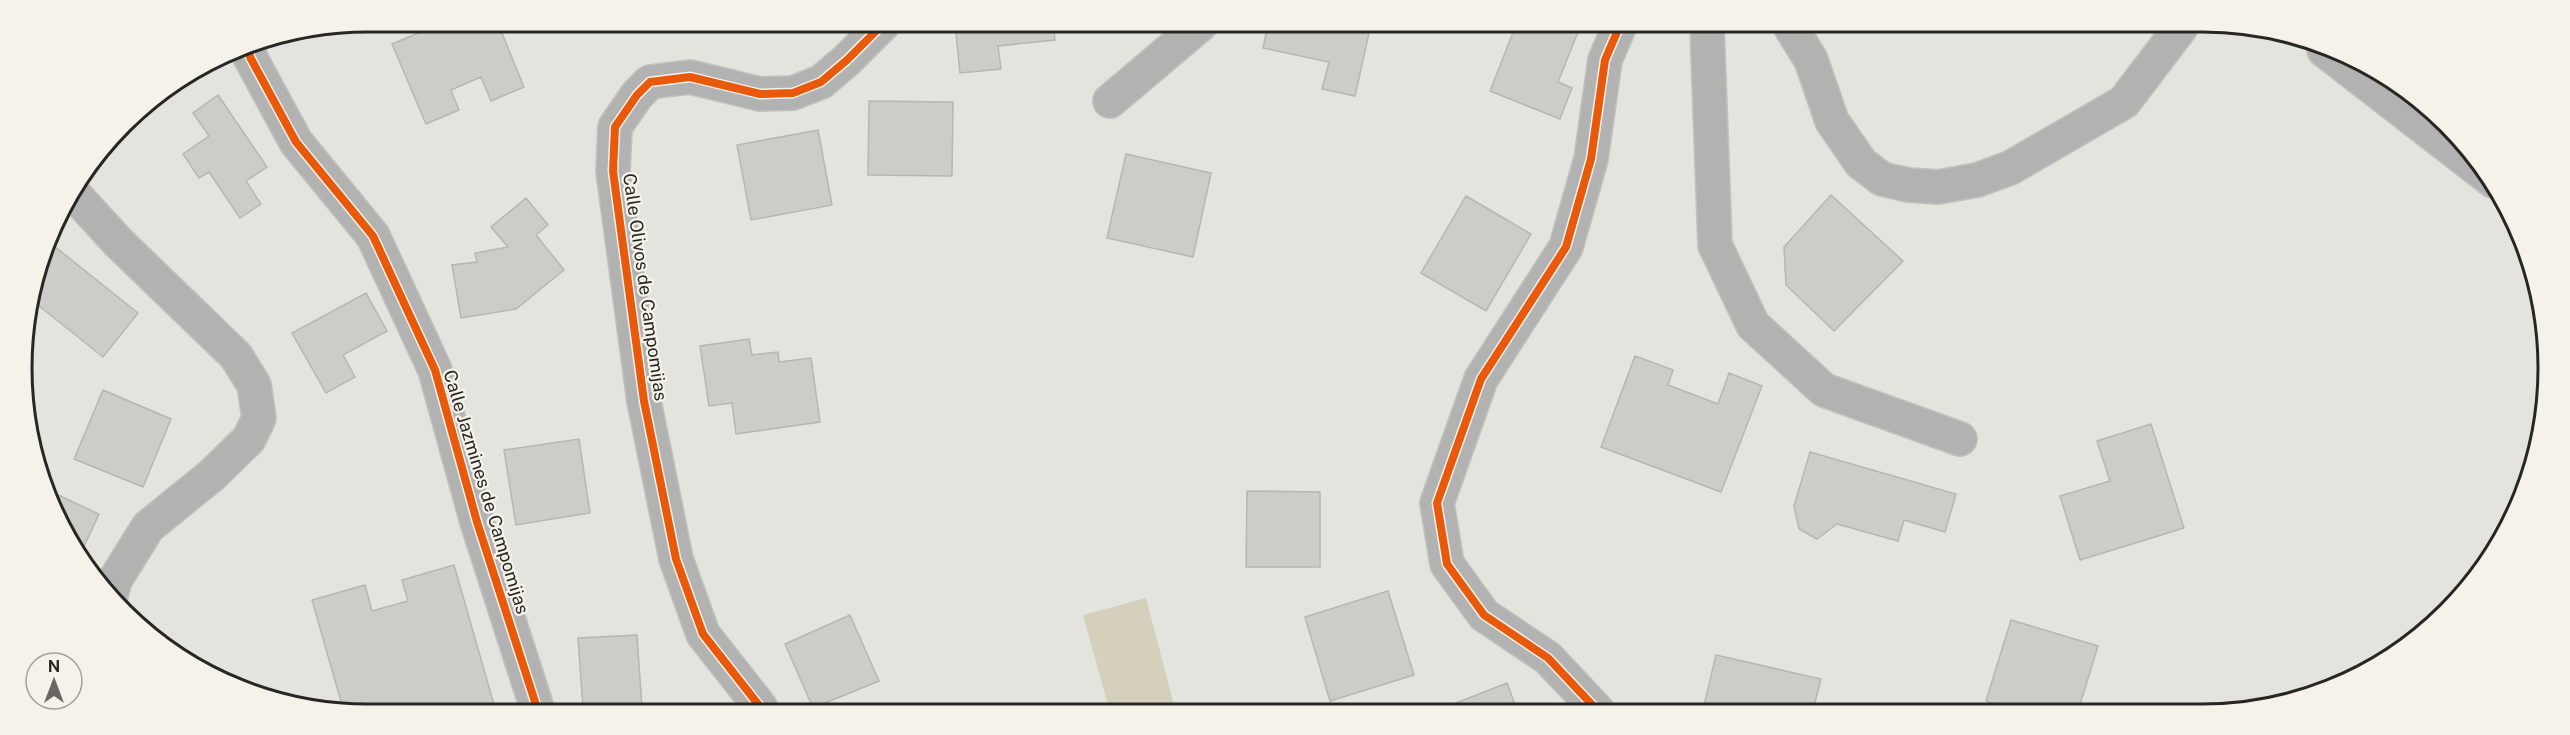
<svg xmlns="http://www.w3.org/2000/svg" width="2570" height="735" font-family="'Public Sans',sans-serif">
	<style>
		.green { fill: #d5d0bc }
		.building { fill: #ccccc8; stroke: #b7b6b2; stroke-width: 1.5 }
		.lines { fill: none; stroke-linecap: round; stroke-linejoin: round }
		.minor-casing { stroke: #c1c1be; stroke-width: 36 }
		.minor { stroke: #b3b2b2; stroke-width: 33 }
		.cycleway-casing { stroke: #f5f2ea; stroke-width: 11 }
		.cycleway { stroke: #e8590c; stroke-width: 8 }
		.labels { text-anchor: middle; stroke-width: 4.5; stroke-linejoin: round; paint-order: stroke }
		.street-label { font-size: 18px; fill: #272623; stroke: #f5f2ea }
		.rim { fill: none; stroke: #272623; stroke-width: 3 }
	</style>
	<rect width="100%" height="100%" fill="#e4e4df"/>
	<path class="green" d="M1146 598 1175 709H1109L1083 615Z"/>
	<path class="building" d="M447 21H497L524 87 491 101 481 77 451 90 459 110 426 124 392 44Z
		M955 23H1053L1055 40 998 46 1001 69 960 73Z
		M1268 24H1371L1355 96 1322 89 1329 62 1263 48Z
		M1516 25H1575L1580 27 1558 82 1572 88 1560 119 1490 91Z
		M218 95 267 167 246 181 261 204 240 218 209 172 199 178 183 154 209 136 193 113Z
		M869 101 953 102 952 176 868 175Z
		M818 130 832 205 751 220 737 145Z
		M1126 154 1211 173 1193 257 1107 238Z
		M1831 195 1903 261 1834 331 1786 285 1784 247Z
		M1466 196 1531 234 1486 311 1421 273Z
		M526 198 548 225 536 235 564 270 516 309 461 318 452 265 477 262 475 253 508 247 491 227Z
		M54 246 138 313 103 357 33 301 45 257Z
		M366 293 387 331 343 355 355 377 326 393 292 333Z
		M749 339 752 355 778 352 779 362 811 358 820 422 736 434 732 403 709 406 700 346Z
		M1635 356 1673 370 1668 385 1718 404 1729 373 1762 386 1721 492 1601 447Z
		M103 390 171 419 143 487 74 459Z
		M2151 424 2184 528 2080 560 2060 496 2110 481 2097 441Z
		M579 439 590 513 516 525 504 450Z
		M1810 452 1956 494 1945 532 1904 520 1898 541 1837 524 1817 539 1799 529 1794 506Z
		M45 489 99 514 80 555Z
		M1247 491 1320 492V567H1246Z
		M454 565 495 708 336 707 342 705 312 600 365 585 372 611 408 601 402 580Z
		M1388 591 1414 675 1330 701 1305 617Z
		M850 615 879 681 813 708 785 644Z
		M2011 620 2098 646 2078 711H2019L1986 701Z
		M637 635 642 708H583L578 638Z
		M1716 655 1821 679 1813 710H1703Z
		M1507 683 1517 710H1438Z"/>
	<g class="lines">
		<defs>
			<path id="minor" d="M1707 26 1715 245 1753 325 1824 390 1960 439
				M1790 26 1811 60 1832 121 1861 163 1882 179 1908 185 1938 187 1977 180 2010 168 2124 102 2181 27
				M249 45 250 57 296 142 373 236 435 370 477 522 537 708
				M2324 50 2493 181
				M1110 101 1201 24
				M73 193 118 242 236 356 254 385 259 418 249 439 212 475 148 527 115 580 111 595
				M761 708 703 634 676 559 644 401 613 171 615 127 637 95 650 82 690 77 760 94 793 93 821 82 847 60 884 23
				M1597 710 1548 658 1484 615 1447 564 1437 503 1481 379 1566 247 1591 159 1605 60 1620 25"/>
		</defs>
		<use href="#minor" class="minor-casing"/>
		<use href="#minor" class="minor"/>
		<defs>
			<path id="cycleway" d="M249 45 250 57 296 142 373 236 435 370 477 522 537 708
				M761 708 703 634 676 559 644 401 613 171 615 127 637 95 650 82 690 77 760 94 793 93 821 82 847 60 884 23
				M1597 710 1548 658 1484 615 1447 564 1437 503 1481 379 1566 247 1591 159 1605 60 1620 25"/>
		</defs>
		<use href="#cycleway" class="cycleway-casing"/>
		<use href="#cycleway" class="cycleway"/>
	</g>
	<g class="labels">
		<g class="street-label">
			<text transform="translate(645 287) rotate(82)" y="6">Calle Olivos de Campomijas</text>
			<text transform="translate(486 492) rotate(73)" y="6">Calle Jazmines de Campomijas</text>
		</g>
	</g>
	<path d="M0 0H2570V735H0ZM368 32H2202A336 336 0 0 1 2538 368V368A336 336 0 0 1 2202 704H368A336 336 0 0 1 32 368V368A336 336 0 0 1 368 32Z" fill="#f5f2ea" fill-rule="evenodd"/>
	<path class="rim" d="M368 32H2202A336 336 0 0 1 2538 368V368A336 336 0 0 1 2202 704H368A336 336 0 0 1 32 368V368A336 336 0 0 1 368 32Z"/>
	<g transform="translate(54 681)"><circle r="28" fill="#f5f2ea" stroke="#a3a09a" stroke-width="1.5"/>
	<path d="M0-4.5L10 22L0 15L-10 22Z" fill="#696865"/>
	<text y="-9" font-size="16" font-weight="bold" text-anchor="middle" fill="#272623">N</text>
	</g>
</svg>
